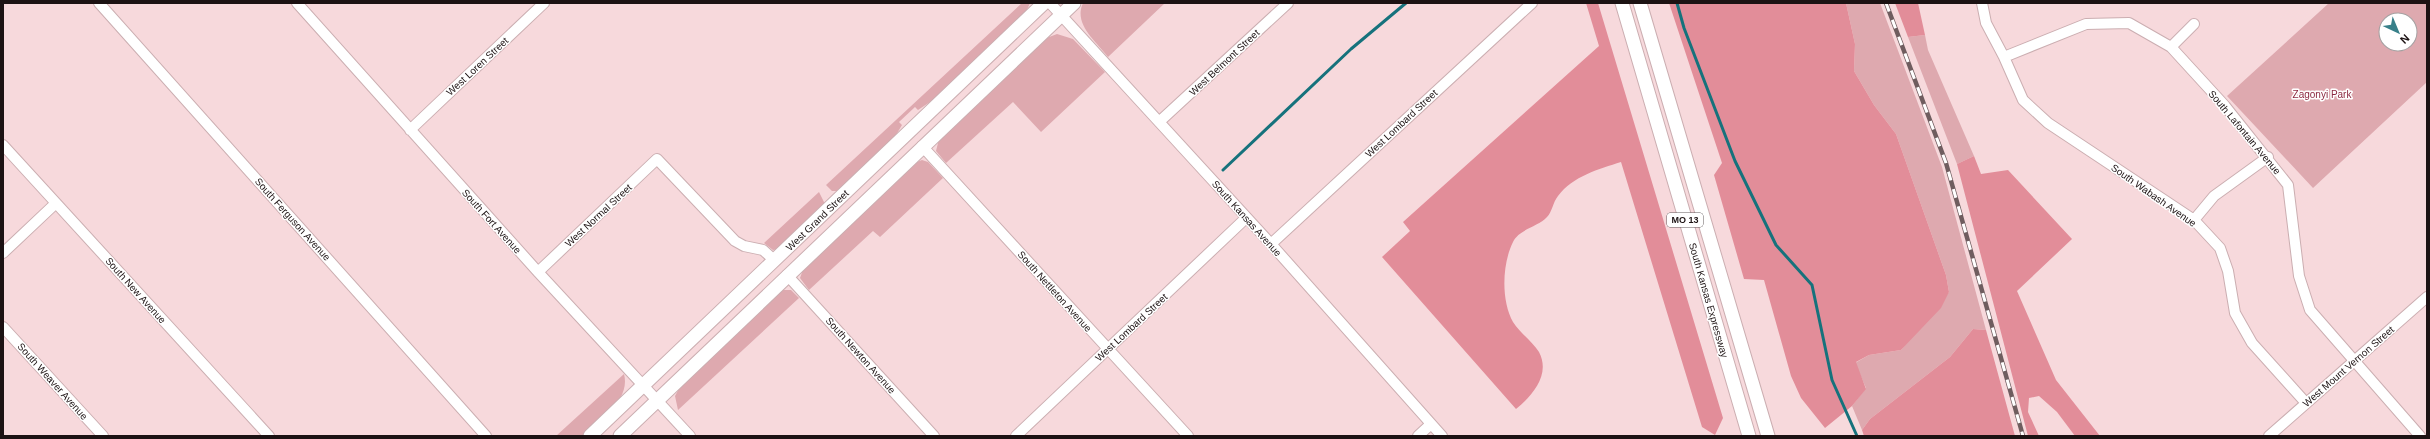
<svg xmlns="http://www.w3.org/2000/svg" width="2430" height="439" font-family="Arial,sans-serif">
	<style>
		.green { fill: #dea9af; fill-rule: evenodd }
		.forest { fill: #e28d99 }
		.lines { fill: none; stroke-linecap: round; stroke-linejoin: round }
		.stream { stroke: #16727c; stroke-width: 3 }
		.minor-casing { stroke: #cbaeb1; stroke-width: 12 }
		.major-casing { stroke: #cbaeb1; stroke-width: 15 }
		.minor { stroke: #fff; stroke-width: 10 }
		.major { stroke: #fff; stroke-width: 13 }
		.rail-casing { stroke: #6f5d5f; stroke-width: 4.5 }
		.rail { stroke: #fff; stroke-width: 3; stroke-dasharray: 9; stroke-linecap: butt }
		.labels { text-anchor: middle; stroke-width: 3; stroke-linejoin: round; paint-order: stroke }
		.shield { fill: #fff; stroke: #60595a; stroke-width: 1 }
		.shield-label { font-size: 9px; font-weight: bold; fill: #1c1213 }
		.street-label { font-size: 10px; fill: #1c1213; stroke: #fff }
		.park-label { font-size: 10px; fill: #8c2840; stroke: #fff }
	</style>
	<rect width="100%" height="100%" fill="#f7d9dc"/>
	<path class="green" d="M1022 3H1030L1026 12 942 94 918 110 915 107 899 122 902 125 893 140 839 191H832L826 185Z
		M1083 3H1165L1108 57C1096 41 1073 24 1083 3Z
		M1846 3H1880L1942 167 1986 330 1973 329 1950 357 1870 419 1862 430 1852 406 1866 388 1855 363 1869 355 1901 350 1949 292 1946 275 1896 134 1874 105 1854 71 1855 44Z
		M2329 3H2427V82L2313 188 2227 96ZM2386 20H2410V44H2386Z
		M1057 34 1073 39 1105 72 1041 132 1013 102 946 163 936 151 939 139 1044 39Z
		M1925 35 1928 50 1974 156 1957 164 1908 37Z
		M922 160 928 162 943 178 880 237 873 231 809 290 800 278 804 267 912 164Z
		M819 192 825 204 779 249 773 250 764 243Z
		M782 290H791L799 298 678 410 675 396 681 385Z
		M624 374C631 401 599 420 582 436H556Z"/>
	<path class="forest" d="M1586 3H1598L1723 418 1715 435 1702 427 1621 162C1599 169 1573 176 1558 196 1553 202 1552 212 1547 217 1538 227 1519 229 1513 242 1502 264 1501 301 1513 322 1520 333 1532 341 1539 352 1551 375 1532 396 1516 409L1382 257 1410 231 1403 222 1599 46Z
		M1669 3H1846L1855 44 1854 71 1874 105 1896 134 1946 275 1949 292 1941 308 1901 350 1869 355 1856 362 1866 389 1852 406 1825 428 1801 398 1791 376 1764 280 1744 279 1714 175 1722 163Z
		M1895 3H1918L1925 35 1908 37Z
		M1974 156 1981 174 2008 170 2072 239 2017 291 2056 380 2100 436H2075L2057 412 2039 396 2029 398 2028 412 2039 436H2028L1957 164Z
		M1973 329 1986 330 2015 436H1864L1862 430 1870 419 1950 357Z"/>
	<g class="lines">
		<path class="stream" d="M1677 3 1684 28 1735 161 1776 245 1812 285 1832 380 1857 436
			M1223 170 1351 49 1406 3"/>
		<defs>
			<path id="minor" d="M99 3 486 436
				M297 3 538 272 690 436
				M1050 3 1271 244 1442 436
				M1982 3 1986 23 2004 57 2023 100 2048 123 2194 220 2220 248 2228 271 2235 313 2252 343 2306 403
				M2171 47 2194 24
				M2004 57 2086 24 2129 23 2171 47 2225 106 2288 185 2299 276 2310 310 2420 436
				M1159 122 1288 3
				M410 130 544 3
				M3 145 269 436
				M922 146 1188 436
				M2194 220 2214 196 2268 157
				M1271 244 1532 3
				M3 253 56 203
				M538 272 657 159 735 241 744 246 763 250 774 260
				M787 275 934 436
				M3 327 103 436
				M1016 436 1246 218
				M1418 436 1431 424
				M2269 436 2427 297"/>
			<path id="major" d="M1622 3 1749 436
				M1640 3 1768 436
				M590 436 1044 3
				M620 436 1074 3"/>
		</defs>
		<use href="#minor" class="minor-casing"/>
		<use href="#major" class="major-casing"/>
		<use href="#minor" class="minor"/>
		<use href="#major" class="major"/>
		<defs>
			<path id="rail" d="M1886 3 1946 163 2023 436"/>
		</defs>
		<use href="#rail" class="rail-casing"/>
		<use href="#rail" class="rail"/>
	</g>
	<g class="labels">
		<rect class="shield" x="1667" y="213" width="36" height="14" rx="3"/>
		<g class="shield-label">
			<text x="1685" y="223">MO 13</text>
		</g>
		<g class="street-label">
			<text transform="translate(1224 62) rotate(-43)" y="4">West Belmont Street</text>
			<text transform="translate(477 66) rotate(-43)" y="4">West Loren Street</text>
			<text transform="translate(1401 123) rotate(-43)" y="4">West Lombard Street</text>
			<text transform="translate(2245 132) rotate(50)" y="4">South Lafontain Avenue</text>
			<text transform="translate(2154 195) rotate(35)" y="4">South Wabash Avenue</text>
			<text transform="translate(598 215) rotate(-43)" y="4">West Normal Street</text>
			<text transform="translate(1247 218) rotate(48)" y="4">South Kansas Avenue</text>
			<text transform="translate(293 219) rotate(48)" y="4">South Ferguson Avenue</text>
			<text transform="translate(817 220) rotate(-44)" y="4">West Grand Street</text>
			<text transform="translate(492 221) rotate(48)" y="4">South Fort Avenue</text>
			<text transform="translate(136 290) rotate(48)" y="4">South New Avenue</text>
			<text transform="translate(1055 291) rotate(48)" y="4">South Nettleton Avenue</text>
			<text transform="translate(1709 300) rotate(74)" y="4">South Kansas Expressway</text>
			<text transform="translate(1131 327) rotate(-43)" y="4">West Lombard Street</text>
			<text transform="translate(861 355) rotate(48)" y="4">South Newton Avenue</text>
			<text transform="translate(2348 366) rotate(-41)" y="4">West Mount Vernon Street</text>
			<text transform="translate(53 381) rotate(48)" y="4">South Weaver Avenue</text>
		</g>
		<g class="park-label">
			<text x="2322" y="98">Zagonyi Park</text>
		</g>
	</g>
	<rect width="2430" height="439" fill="none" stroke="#1c1213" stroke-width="8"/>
	<g transform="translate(2398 32) rotate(136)"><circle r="19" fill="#ffffff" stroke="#a4a0a1"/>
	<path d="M0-3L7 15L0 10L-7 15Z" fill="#388089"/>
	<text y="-6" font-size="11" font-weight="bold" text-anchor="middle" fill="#1c1213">N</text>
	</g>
</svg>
